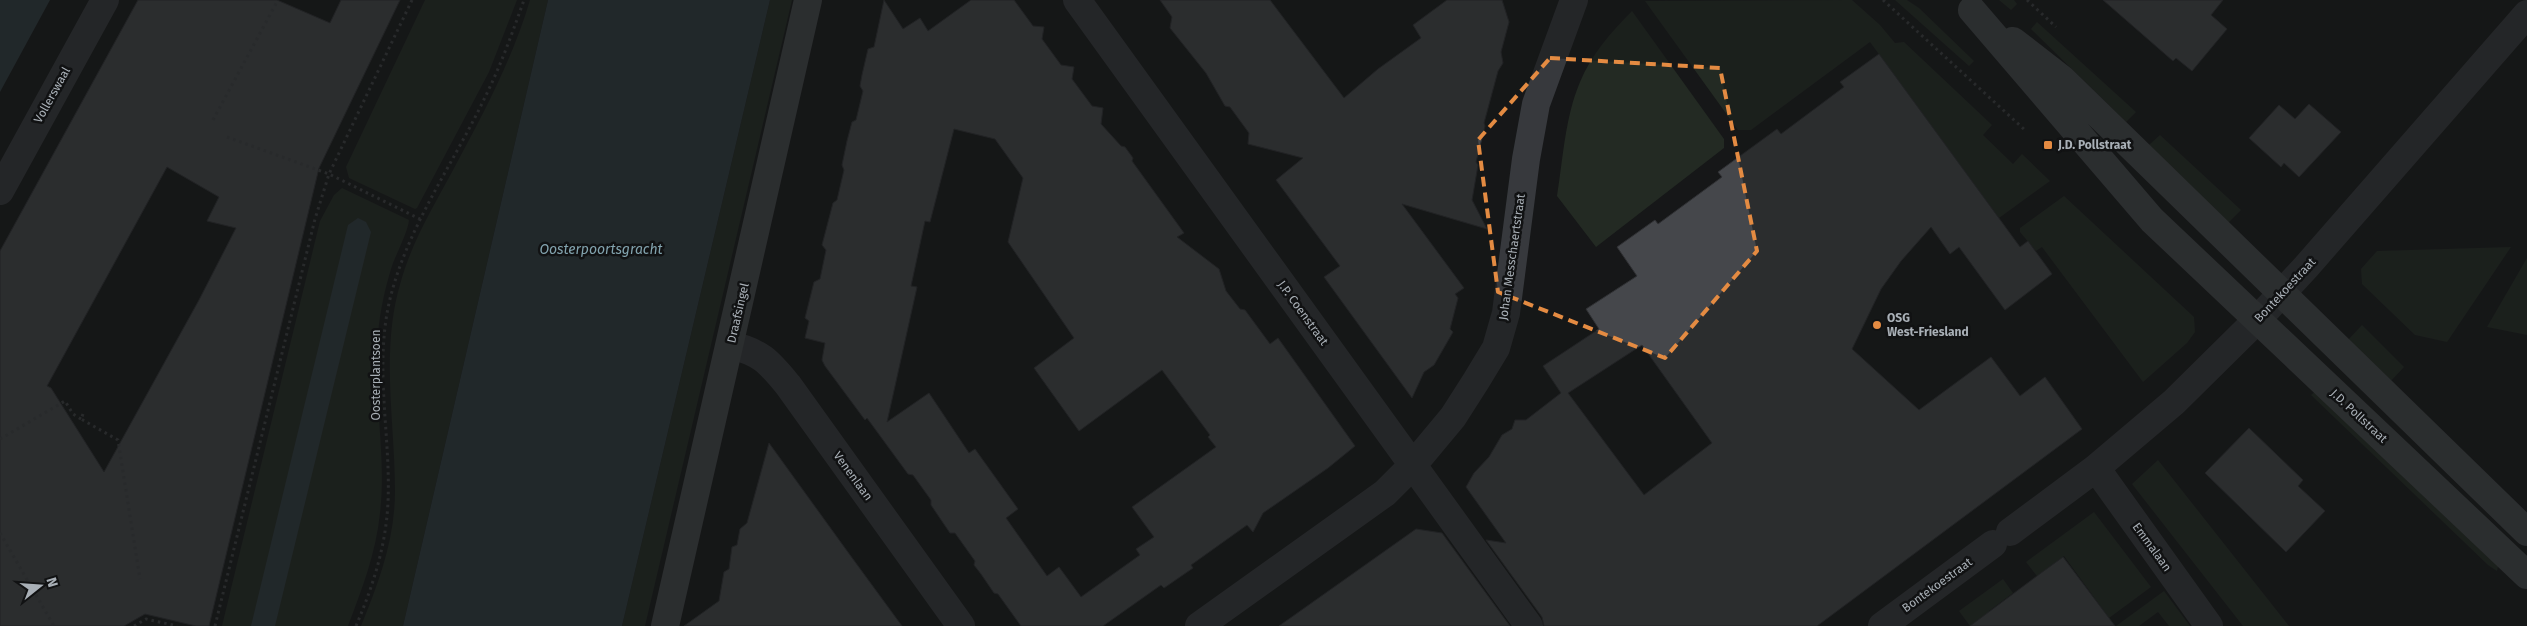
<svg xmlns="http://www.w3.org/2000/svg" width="2527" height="626" font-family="'Fira Sans',sans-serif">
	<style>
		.green { fill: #232a23 }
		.water { fill: #303c40 }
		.building { fill: #45474b; stroke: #303134; fill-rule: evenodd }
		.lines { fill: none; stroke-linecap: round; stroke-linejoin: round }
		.path { stroke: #3e4043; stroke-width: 3; stroke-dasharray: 2.5 4; stroke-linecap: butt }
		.street { stroke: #37393d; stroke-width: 28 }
		.secondary { stroke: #46494c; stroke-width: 28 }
		.marked { fill: none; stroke: #e48b42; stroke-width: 4; stroke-dasharray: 10 6; stroke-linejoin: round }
		.poi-dot { fill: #e48b42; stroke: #111213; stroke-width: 2 }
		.labels { text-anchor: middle; stroke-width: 5; stroke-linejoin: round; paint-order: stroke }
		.street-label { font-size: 12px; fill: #a9b0b7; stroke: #111213 }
		.poi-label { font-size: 12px; font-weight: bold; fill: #a9b0b7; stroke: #111213; text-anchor: start }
		.water-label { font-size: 14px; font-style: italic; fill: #83a4af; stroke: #111213 }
	</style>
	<rect width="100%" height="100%" fill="#161718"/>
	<path class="green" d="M425 0H517L489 72 417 208 415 209 349 178 346 167Z
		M530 0H548L403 626H361C379 582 395 539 395 491 395 421 380 350 401 281 412 242 433 207 452 172 482 116 512 61 530 0Z
		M770 0H792L645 626H622Z
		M1852 0 1880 25 1895 43 1904 42 1992 125 1983 135 2013 164 2022 154 2050 181 1999 218 1870 42 1751 130H1738L1645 1Z
		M1895 0H1907L1919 8 1974 61 1969 66Z
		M1999 0H2014L2017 4 2011 10Z
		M1632 11 1724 139V148L1596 247 1557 196C1563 159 1565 117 1580 82 1591 55 1611 32 1632 11Z
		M2037 22 2136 112 2126 122 2031 29Z
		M2160 135 2241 210 2227 224 2149 145Z
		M342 188 409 220C408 232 396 254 392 266 385 288 380 311 378 334 372 393 387 453 380 513 376 553 362 589 348 626H222L320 221 334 195Z
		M2064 196 2194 317 2195 332 2187 343 2143 382 2042 247 2036 251 2020 232V228Z
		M2511 247 2447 342 2415 335 2362 284 2361 269 2377 251Z
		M2527 258V335L2487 327Z
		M2362 325 2404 367 2390 382 2347 341Z
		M2318 389 2499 562 2497 571 2488 565 2311 395Z
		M2158 460 2289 626H2243L2132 484Z
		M2094 512 2151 587 2109 618 2064 556 2037 576 2026 562Z
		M2003 579 2013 593 1989 611 2000 626H1970L1959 611Z
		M2164 591 2190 626H2169L2158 612 2139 626H2116Z"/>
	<path class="water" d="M0 0H50L0 92Z
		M548 0H770L622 626H403Z
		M358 218 366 222 371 232 275 626H251L348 225Z"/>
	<path class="building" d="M138 0H277L330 23 341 0H400L319 168 209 626H196L145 614 124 626H0V251ZM167 167 219 197 207 221 236 228 199 300 104 472 51 388 47 386Z
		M884 0 903 29 920 18 928 31 971 0H1014L1033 26 1044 27 1042 39 1061 65 1074 67 1072 79 1092 106 1103 108 1101 124 1121 146 1125 147 1133 158 1132 161 1184 233 1177 237 1219 269 1226 291 1240 309 1245 310 1270 344 1278 338 1355 446 1328 468 1263 513 1253 532 1247 525 1191 565 1193 568 1164 588 1161 585 1103 626H1021L998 594 994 593 981 574 974 565 975 561 955 533H950L931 505V500L913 475 908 474 867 418 865 420 825 366 822 360 825 343 805 338 809 321 805 318 814 282 820 279 826 250 822 245 833 203 837 200 844 170 842 165 847 141 852 122 856 120 863 91 860 86 862 75 868 49 874 47ZM954 129 995 139 1023 178 1008 242 1074 338 1034 368 1079 431 1162 370 1210 435 1208 437 1216 447 1132 507 1154 537 1136 549 1140 555 1081 597 1059 567 1047 576 1006 518 1018 509 975 449 969 453 929 393 887 422 917 287 911 286 925 221 930 222Z
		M1160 0H1270L1344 98 1378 69 1421 38 1413 25 1447 0H1502L1509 22 1501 52 1503 63 1498 71 1484 123 1485 126 1476 162 1478 165 1472 200 1487 229 1402 204 1464 288 1455 294 1458 298 1450 329 1453 332 1434 365 1424 372 1412 398 1324 277 1340 266 1276 180 1303 158 1248 144 1249 133 1230 107 1225 106 1206 73 1170 28 1172 17Z
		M2103 0H2223L2211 15 2227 29 2192 71 2176 58 2173 61Z
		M1879 54 2020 247 2028 241 2052 274 2005 310 1959 247 1950 254 1931 227 1901 261 1881 289 1852 349 1919 410 1991 357 2020 396 2045 377 2082 429 1817 626H1544L1542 617 1486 540 1506 543 1466 487 1474 473 1489 457 1502 435 1512 429 1515 420H1526L1561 393 1543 366 1599 329 1586 309 1637 276 1617 247 1655 220 1658 224 1722 177 1718 172 1777 129 1781 134 1844 87 1840 82ZM1642 345 1712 443 1644 495 1568 393Z
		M2309 104 2341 132 2299 177 2284 163 2281 167 2249 138 2279 105 2295 119Z
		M2249 428 2303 480 2298 486 2325 511 2286 552 2205 473Z
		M769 443 850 555 902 626H684L719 601 724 572 729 569 732 547 737 545 740 529 747 523Z
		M1416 529 1442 533 1510 626H1279Z
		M2063 557 2115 626H1970L2041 573Z"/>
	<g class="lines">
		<path class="path" d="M1883 0 2026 131
			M2027 0 2056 27
			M213 120 278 0
			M227 137 329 174 420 219
			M83 414 81 419 118 440 140 579
			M0 439 65 401 73 414 81 419
			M0 533 54 626
			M134 626 146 619 177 626
			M215 626 315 219 329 174 412 0
			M356 626C373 586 386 546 388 502 391 434 373 364 391 295 410 222 456 160 488 91 502 62 513 31 524 0"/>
		<path class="street" d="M1077 0 1529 626
			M0 191 105 0
			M730 345C761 352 769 362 788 385L961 626
			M2096 468 2209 626
			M2010 532 2096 468 2174 402 2257 320 2306 267 2527 14
			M1199 626 1385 493 1413 465 1453 417 1476 381 1496 348 1506 313 1526 159 1536 104 1574 0
			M1882 626 1993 544"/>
		<path class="secondary" d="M1972 10 2152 220 2527 575
			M2013 41 2062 79 2527 532
			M665 626 808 0"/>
	</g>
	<path d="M0 0H2527V626H0ZM1550 58 1720 68 1757 251 1665 358 1498 292 1478 140Z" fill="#161718" fill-opacity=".55" fill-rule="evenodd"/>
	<path class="marked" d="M1550 58 1720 68 1757 251 1665 358 1498 292 1478 140Z"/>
	<g class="poi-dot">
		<rect x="2043" y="140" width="10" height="10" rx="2.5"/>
		<circle cx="1877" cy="325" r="5"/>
	</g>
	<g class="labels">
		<g class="street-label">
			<text transform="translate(52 95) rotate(-61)" y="4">Vollerswaal</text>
			<text transform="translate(1512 257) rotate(-82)" y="4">Johan Messchaertstraat</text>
			<text transform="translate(2285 290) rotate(-47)" y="4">Bontekoestraat</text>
			<text transform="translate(738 313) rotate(-77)" y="4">Draafsingel</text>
			<text transform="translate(1303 313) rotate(54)" y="4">J.P. Coenstraat</text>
			<text transform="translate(376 375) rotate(-90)" y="4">Oosterplantsoen</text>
			<text transform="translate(2359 416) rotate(43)" y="4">J.D. Pollstraat</text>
			<text transform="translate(853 476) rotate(54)" y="4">Venenlaan</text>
			<text transform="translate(2152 547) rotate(54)" y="4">Emmalaan</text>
			<text transform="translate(1937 585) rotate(-36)" y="4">Bontekoestraat</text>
		</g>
		<g class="poi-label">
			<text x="2058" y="149">J.D. Pollstraat</text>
			<text x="1887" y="322">OSG<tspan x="1887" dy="14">West-Friesland</tspan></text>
		</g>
		<g class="water-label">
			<text x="601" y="254">Oosterpoortsgracht</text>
		</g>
	</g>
	<g transform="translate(40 586) rotate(73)" stroke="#111213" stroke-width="4" paint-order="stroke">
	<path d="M0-4L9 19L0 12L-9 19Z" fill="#a9b0b7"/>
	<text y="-8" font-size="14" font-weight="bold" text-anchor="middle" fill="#a9b0b7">N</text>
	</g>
</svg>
